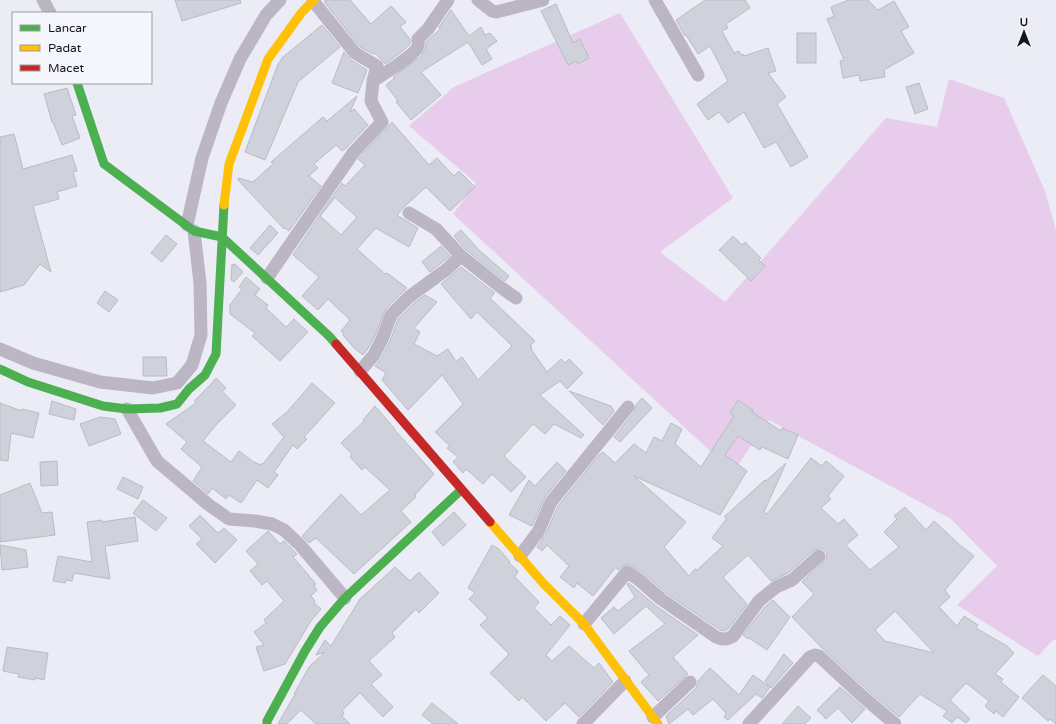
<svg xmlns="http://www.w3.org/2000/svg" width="1056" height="724" font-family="'Varela Round',sans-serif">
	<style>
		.green { fill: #e7cdeb }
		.building { fill: #cfd2db; stroke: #b9bcc4; fill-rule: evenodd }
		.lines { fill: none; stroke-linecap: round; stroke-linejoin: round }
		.street { stroke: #bbb5c4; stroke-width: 13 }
		.fast { stroke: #4caf50; stroke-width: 9 }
		.slow { stroke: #ffc107; stroke-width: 9 }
		.jam { stroke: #c62828; stroke-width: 9 }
	</style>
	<rect width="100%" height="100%" fill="#ebecf6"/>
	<path class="green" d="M620 13 733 198 660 252 725 302 886 118 937 127 949 79 1004 98 1045 191 1056 230V640L1054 639 1038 656 957 605 997 566 951 519 769 420 733 472 453 214 476 183 409 126 454 87Z"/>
	<path class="building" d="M175 0H240L241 3 182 21Z
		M325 0H350L371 24 391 6 406 22 400 27 410 39V44L404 50 385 64 381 59 374 53 373 54 360 47 325 3Z
		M705 0H745L750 8 726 24 728 28 722 31 734 53 739 51 741 55 743 54 744 56 768 48 776 71 768 73 786 97 777 104 808 157 791 167 776 142 764 148 744 112 728 123 719 112 708 120 697 104 728 81 710 46 698 54 686 35 685 36 676 20Z
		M849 0H868L878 10 894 1 909 27 901 31 914 53 884 70 885 77 860 81 859 75 843 78 840 61 844 60 827 19 834 16 831 7Z
		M556 4 573 43 580 39 589 58 578 64 576 61 568 65 541 11Z
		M451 10 469 36 481 27 485 35 490 33 497 41 486 49 492 59 482 65 468 42 421 72 441 95 411 120 396 102 398 101 386 85 394 79 393 77 420 57 425 49 426 42 440 29 439 27Z
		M322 25 340 47 298 82 265 160 245 152 278 64 283 57Z
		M797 33H816V63H797Z
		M344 52 351 60 367 70 358 93 332 83Z
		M919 83 928 109 915 114 906 87Z
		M67 88 76 115 72 116 80 138 62 145 53 122H52L44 94Z
		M357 96 350 112 354 109 368 125 346 148 342 151 336 145 314 164 318 168 309 176 321 186 289 231 285 228 284 229 238 180V178L253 182 274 163 271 162 323 117 327 121Z
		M392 122 429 165 437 158 454 176 459 171 475 187 450 211 426 187 405 206 397 215 418 228 409 247 376 228 357 249 385 274 387 273 407 288 385 310 376 334 367 350 363 355 354 348 343 335 344 333 341 331 350 320 328 299 318 310 302 296 319 277 293 255 332 197 334 199 320 216 341 235 357 217 333 196 342 183 345 186 365 165 358 159Z
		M14 134 23 169 72 155 77 171 73 172 77 186 57 192 59 199 33 206 51 272 40 264 24 285 0 292V137Z
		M270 225 278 233 258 255 250 248Z
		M461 230 480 251 509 276 505 281 466 250 454 236Z
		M166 235 177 244 162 262 151 253Z
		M733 236 742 245 745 242 761 258 759 260 765 266 751 281 719 250Z
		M441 246 450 256 430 272 422 262Z
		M232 264 234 265 235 264 243 272 234 282 231 280Z
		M461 267 495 293 490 298 535 341 530 346 532 347 531 349 547 372 561 359 565 363 569 359 583 373 567 389 560 381 540 395 584 435 581 438 554 424 545 434 533 424 504 456 526 477 511 492 492 474 483 484 466 469 463 473 453 462 458 457 447 448 450 446 435 432 463 404 442 375 408 410 382 380 386 373 375 366 381 359 390 341 398 319 414 303 425 295 437 302 414 328 420 332 414 344 437 356 448 349 456 361 462 357 478 380 512 346 477 312 471 319 441 284Z
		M246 277 260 289 255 295 268 305 266 308 286 327 294 319 308 332 280 361 252 336 255 333 230 314V305L242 289 239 287Z
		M105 291 118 300 109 312 97 303Z
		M143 357H166L167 376H143Z
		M216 378 226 388 222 391 236 405 216 425 203 441 231 462 239 451 255 463V462L260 465 262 463 263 464 284 437 272 424 287 412 312 383 335 403 304 437 307 439 297 449 293 445 274 472 278 475 268 488 257 480 241 503 229 495 226 499 212 488 208 494 193 481 202 467 181 449 187 442 166 424 196 403 194 401 212 383Z
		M569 391 611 406 614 411 603 425Z
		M642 398 652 408 620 442 614 437 634 412 636 405Z
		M738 400 753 410 752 412 781 431 782 428 798 435 788 459 762 447 760 450 738 436 725 455 747 471 720 515 634 476 686 522 664 547 689 576 695 569 697 570 723 546 712 538 727 518 724 517 765 480 766 481 786 463 764 512 767 514 811 458 822 466 826 461 844 476 828 496 831 499 821 508 838 524 844 519 858 535 846 545 870 570 899 547 884 532 897 519 894 516 905 507 926 530 934 521 961 546 974 556 945 590 950 597 939 607 957 626 964 616 978 625 976 628 1007 646 1014 653 995 674 1003 679 1001 682 1019 697 1003 717 996 711 994 714 985 706 989 701 966 683 950 700 970 719 966 723 957 717 952 723 943 716 947 711 920 694 899 717 867 690 824 650 792 617 814 594 802 582 826 559 827 554 825 550 821 548 814 550 788 573 771 581 748 555 723 577 747 604 729 628 724 631 720 630 666 593 643 573 628 564 624 565 618 570 616 567 593 596 577 583 574 588 560 577 569 566 547 545 542 551 537 547 545 535 558 506 598 456 603 452 615 463 634 444 646 453 654 437 662 441 671 423 682 429 675 444 701 467 734 416 730 413ZM895 611 934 653 885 641 875 630Z
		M52 401 76 409 74 420 49 414Z
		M0 403 22 411V409L39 413 33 438 11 433 8 461 0 460Z
		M375 406 394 428V429L434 474 415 495 416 497 401 511 411 522 354 574 316 538 309 543 302 536 341 494 361 515 390 490 365 467 362 470 350 457 352 454 341 443 364 421 363 420Z
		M100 417 115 419 121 434 89 446 80 424Z
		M57 461 58 485 41 486 40 462Z
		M557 462 566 471 545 497 532 526 509 515 529 480 535 486Z
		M123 477 143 487 138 499 117 489Z
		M30 483 42 513 52 512 55 535 0 542V495Z
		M143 500 167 518 156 531 133 513Z
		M454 512 466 525 443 546 432 532Z
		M200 515 218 533 224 528 237 540 215 563 196 544 202 539 189 526Z
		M135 517 138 541 105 546 110 579 74 573 72 581 66 580 65 583 53 581 58 556 92 562 87 522 102 520V522Z
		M268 531 269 532 280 544 284 541 297 554 293 557 316 584 314 586 317 590 311 596 315 601 314 603 321 609 311 621 285 664 264 671 256 647 264 645 254 632 266 623 264 620 284 601 267 581 262 585 250 571 258 564 246 551Z
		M0 545 26 550 28 567 2 570Z
		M492 545 499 549 510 562 509 563 518 571 515 577 539 602 534 608 551 625 560 616 570 625 546 655 552 661 569 646 594 668 599 663 613 682 579 717 565 703 546 721 522 697 519 701 490 673 509 654 480 625 488 618 469 599 475 593 468 588Z
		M395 567 410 581 419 572 439 593 419 613 416 609 392 633 395 637 369 661 382 675 371 684 393 707 383 717 360 693 342 711 344 713 342 716 350 724H316L301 710 287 724H278L292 699 295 695 294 694 309 667 325 652 316 655 325 640 331 646 360 599Z
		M629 583 656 606 698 635 673 657 688 674 658 701 641 682 649 675 629 651 665 624 646 606 614 634 601 618 614 607 618 611 635 597 627 584Z
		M773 600 790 617 767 650 749 638 748 639 743 635 765 607Z
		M7 647 48 653 44 680 35 678V680L18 677 19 674 3 671Z
		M784 654 793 663 771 688 765 681Z
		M710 668 739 695 753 675 770 687 762 698 756 694 728 720 724 717 726 713 713 699 693 715 688 709 669 724 666 716 696 688 698 681Z
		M1043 675 1056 686V724L1050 719 1048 721 1022 698Z
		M840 687 865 709 852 723 838 708 826 719 817 710Z
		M432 703 458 724H433L422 715Z
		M798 706 811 718 805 724H782Z"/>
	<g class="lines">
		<path class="street" d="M43 0 50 13
			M478 0 492 11 496 12 543 0
			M655 0 698 75
			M373 81C384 73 411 58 417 48 419 45 418 42 418 39L428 29 448 0
			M409 213 436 229 461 256 503 289 516 298
			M187 225 202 158 221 103 240 59 266 15 280 0
			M267 278 353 153 382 122 371 101 373 81 377 66 355 53 313 1
			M0 349 33 363 100 382 153 388 177 383 192 365 201 335 200 283 194 231
			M360 371 374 355 383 337 391 315 409 297 447 269 461 256
			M127 409 157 461 209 505 229 519 255 521 272 524 284 530 300 545 345 598
			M520 556 538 532 551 502 628 407
			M584 624 627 572 638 579 661 599 716 637C722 640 727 640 733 636L759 601 776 587 792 580 819 556
			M653 717 690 682
			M583 724 625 681
			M749 724 810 657 815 655 819 656 862 696 895 724"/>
		<path class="fast" d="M77 83 104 164 194 231 222 237 329 336 336 344
			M0 369 28 382 103 406 127 409 160 408 177 404 189 389 205 375 216 354 224 205
			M267 724V721L305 651 320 627 345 598 461 490"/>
		<path class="slow" d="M224 205 229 164 268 59 302 12 314 0
			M490 522 543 583 584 624 658 724"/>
		<path class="jam" d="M336 344 490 522"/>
	</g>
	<rect x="12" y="12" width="140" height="72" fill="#f5f6fb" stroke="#9b9ca2"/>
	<rect x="20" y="25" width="20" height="6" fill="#4caf50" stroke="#9b9ca2"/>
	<text x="48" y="32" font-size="12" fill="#14151d">Lancar</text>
	<rect x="20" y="45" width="20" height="6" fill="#ffc107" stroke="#9b9ca2"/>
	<text x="48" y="52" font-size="12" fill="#14151d">Padat</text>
	<rect x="20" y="65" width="20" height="6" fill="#c62828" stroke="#9b9ca2"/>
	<text x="48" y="72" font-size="12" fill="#14151d">Macet</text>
	<g transform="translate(1024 32)" stroke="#f5f6fb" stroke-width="3" paint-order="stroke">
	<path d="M0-3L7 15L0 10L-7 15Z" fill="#14151d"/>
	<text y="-6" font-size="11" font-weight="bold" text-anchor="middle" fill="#14151d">U</text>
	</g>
</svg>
